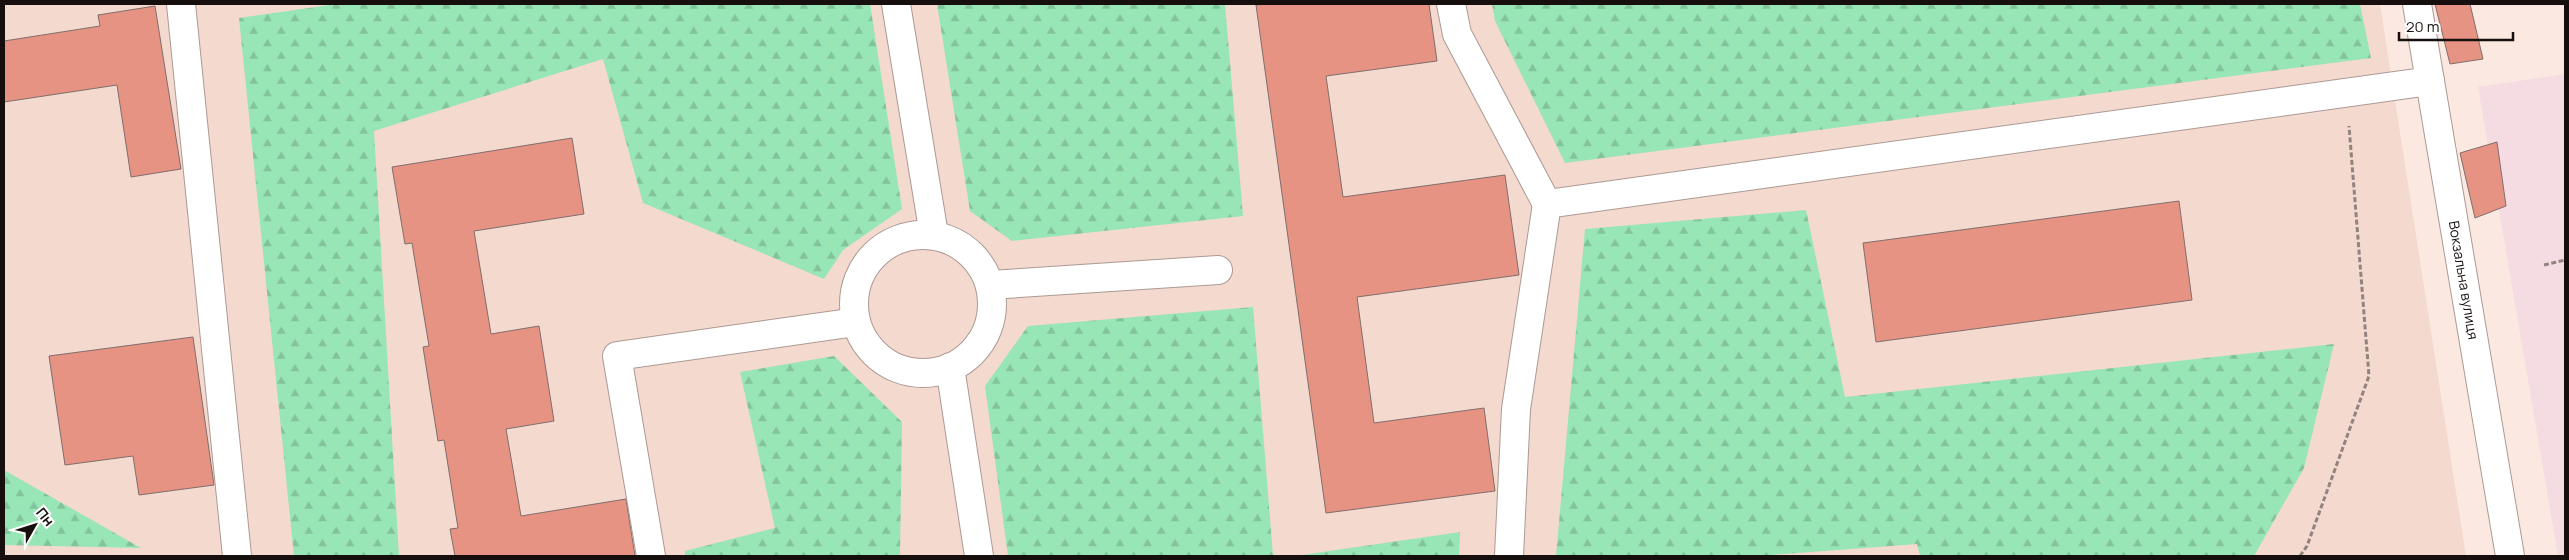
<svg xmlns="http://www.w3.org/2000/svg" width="2569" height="560" font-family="Manrope,sans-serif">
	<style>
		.built { fill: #f4d9cf }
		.education { fill: #f5dbe2 }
		.forest { fill: url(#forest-firs) }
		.building { fill: #e69384; stroke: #806e6b }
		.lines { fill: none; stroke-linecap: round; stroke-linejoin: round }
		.minor-casing { stroke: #ac9a94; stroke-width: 30 }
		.path { stroke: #91837e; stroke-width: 3; stroke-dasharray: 5 2.5; stroke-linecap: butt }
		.minor { stroke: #fff; stroke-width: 28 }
		.labels { text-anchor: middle; stroke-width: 4.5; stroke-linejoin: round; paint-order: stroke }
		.street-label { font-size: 14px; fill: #160f0d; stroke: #fff }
	</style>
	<defs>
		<pattern id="forest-firs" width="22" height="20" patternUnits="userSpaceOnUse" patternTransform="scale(1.25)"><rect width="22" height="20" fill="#98e5b6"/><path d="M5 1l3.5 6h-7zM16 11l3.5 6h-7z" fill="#82c39b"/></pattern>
	</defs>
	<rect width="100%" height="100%" fill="#fbe8e1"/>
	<path class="built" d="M4 4H2380L2466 556H4Z"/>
	<path class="education" d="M2565 74V556H2558L2478 87Z"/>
	<path class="forest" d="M337 4H870L902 209 843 250 824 279 643 203 603 59 374 131 399 556H294L239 18Z
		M937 4H1225L1243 216 1012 241 970 211Z
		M1492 4H2360L2371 58 1565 163 1495 21Z
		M1806 210 1845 397 2334 344 2304 468 2254 556H1920L1917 544 1758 556H1556L1585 229Z
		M1253 307 1273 556H1008L985 386 1028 326Z
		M834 356 902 422 900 556H685V551L775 528 740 372Z
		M4 470 141 548 4 545Z
		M1460 532 1459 556H1295Z"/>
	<path class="building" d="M1268 4H1429L1437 61 1326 76 1343 197 1505 175 1519 275 1357 297 1374 423 1484 408 1495 491 1326 513 1256 5Z
		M2435 4H2470L2483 59 2450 64Z
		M155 6 181 169 131 177 117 85 4 102V41L100 26 98 15Z
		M572 138 584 214 474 231 491 334 539 326 554 421 506 429 521 516 626 499 635 556H455L450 529 458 528 444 440 438 441 423 347 429 346 412 243 405 244 392 167Z
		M2497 142 2506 206 2475 218 2460 153Z
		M2179 201 2192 300 1876 342 1863 243Z
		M193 337 214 485 139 495 133 456 65 465 49 356Z"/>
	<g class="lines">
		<defs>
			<g id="minor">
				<path d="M181 4 237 556"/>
				<path d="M896 4 934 235"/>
				<path d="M1451 4 1457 34 1547 204"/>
				<path id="s1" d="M2417 4 2510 556"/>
				<circle cx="923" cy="304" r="69"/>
				<path d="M990 285 1218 270"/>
				<path d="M950 367 979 556"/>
				<path d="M651 556 617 356 856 322"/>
				<path d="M1509 556 1516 409 1547 204 2430 81"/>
			</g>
		</defs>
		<use href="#minor" class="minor-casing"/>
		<path class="path" d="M2544 265 2565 260
			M2300 556 2307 546 2369 376 2349 126"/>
		<use href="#minor" class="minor"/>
	</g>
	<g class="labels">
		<g class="street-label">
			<text dy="5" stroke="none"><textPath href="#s1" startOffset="280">Вокзальна вулиця</textPath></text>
		</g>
	</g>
	<rect width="2569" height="560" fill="none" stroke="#160f0d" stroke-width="10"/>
	<g transform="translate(35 525) rotate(51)" stroke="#ffffff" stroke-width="4" paint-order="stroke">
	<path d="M0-4L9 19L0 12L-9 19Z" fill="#160f0d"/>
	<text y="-8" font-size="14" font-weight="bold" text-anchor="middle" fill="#160f0d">Пн</text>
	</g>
	<path d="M2399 32v8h114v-8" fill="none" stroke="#160f0d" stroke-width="2.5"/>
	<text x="2406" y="32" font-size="15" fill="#160f0d" stroke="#ffffff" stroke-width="4" paint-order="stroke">20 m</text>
</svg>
